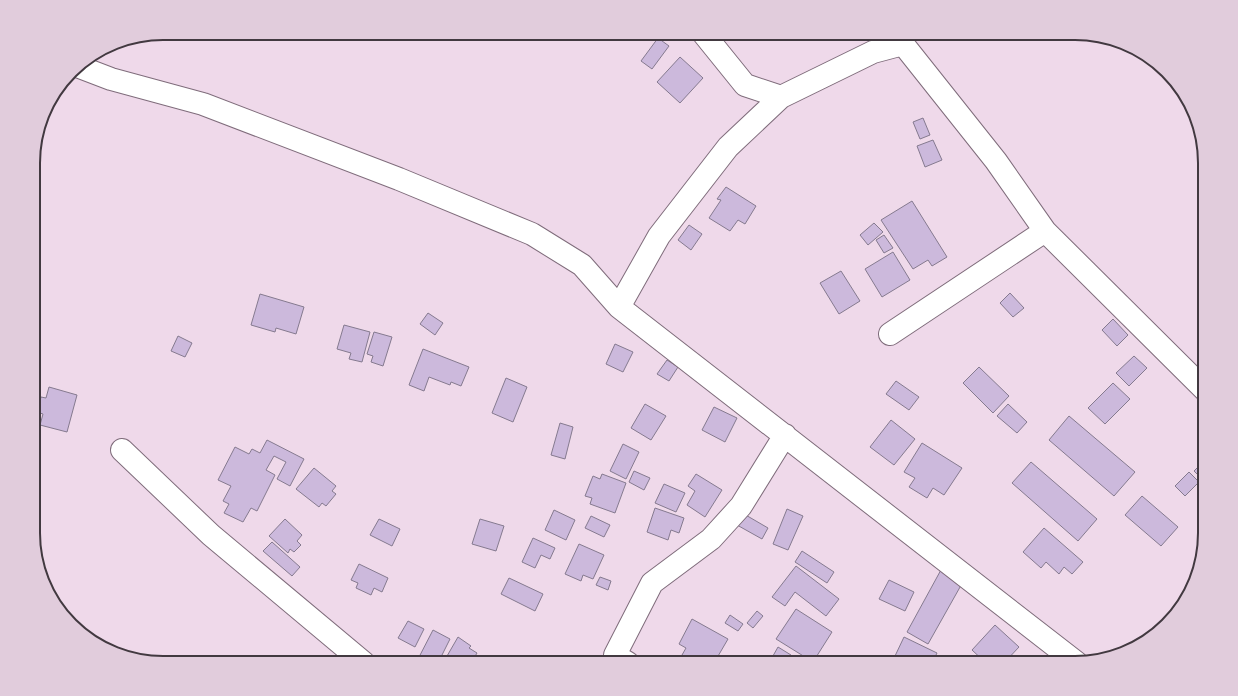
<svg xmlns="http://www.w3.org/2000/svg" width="1238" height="696" font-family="'Titillium Web',sans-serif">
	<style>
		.building { fill: #ccb9dc; stroke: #857a8f }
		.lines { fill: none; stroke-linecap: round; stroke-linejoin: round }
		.minor-casing { stroke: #7f6c7b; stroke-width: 24 }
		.minor { stroke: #fff; stroke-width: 22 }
		.rim { fill: none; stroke: #423940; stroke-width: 2 }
	</style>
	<rect width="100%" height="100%" fill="#efd9ea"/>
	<path class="building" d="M658 38 669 46 652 69 641 61Z
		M680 57 703 78 680 103 657 82Z
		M923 118 930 135 920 139 913 122Z
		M933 140 942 160 925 167 917 146Z
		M726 187 756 206 745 224 738 220 730 231 709 218 721 200 717 199Z
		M912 201 947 257 932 266 928 260 913 269 881 220Z
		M874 223 883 232 868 245 860 235Z
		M689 225 702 234 691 250 678 240Z
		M884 235 893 248 884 253 876 240Z
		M893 252 910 280 882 297 865 269Z
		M841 271 860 301 839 314 820 283Z
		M1010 293 1024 308 1013 317 1000 303Z
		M260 294 304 307 296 334 276 328 275 332 251 325Z
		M428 313 443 323 435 335 420 324Z
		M1113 319 1128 335 1117 346 1102 330Z
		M344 325 370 332 362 362 349 359 351 353 337 349Z
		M374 332 392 337 383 366 371 362 373 356 367 354Z
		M178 336 192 343 185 357 171 351Z
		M615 344 633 352 623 372 606 364Z
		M423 349 469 367 461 386 451 382 450 385 429 377 424 391 409 385Z
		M1134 356 1147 368 1129 386 1116 373Z
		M667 360 678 367 669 381 657 374Z
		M979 367 1009 396 993 413 963 383Z
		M506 378 527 387 513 422 492 413Z
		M896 381 919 397 909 410 886 394Z
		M1113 383 1130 399 1105 424 1088 408Z
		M49 387 77 395 67 432 40 425 43 414 37 412 41 397 46 398Z
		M645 404 666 416 651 440 631 428Z
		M1008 404 1027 422 1017 433 997 416Z
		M714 407 737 418 725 442 702 430Z
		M1069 416 1135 472 1114 496 1049 440Z
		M891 420 915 439 894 465 870 447Z
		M560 423 573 427 565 459 551 455Z
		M267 440 304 459 290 486 277 479 286 462 274 456 266 470 275 475 257 511 251 508 243 522 224 513 229 504 223 501 231 486 218 480 235 447 249 454 252 449 260 453Z
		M922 443 962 468 944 495 933 488 927 498 909 487 915 478 904 472Z
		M623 444 639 452 626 479 610 471Z
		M1205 460V482L1194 471Z
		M1031 462 1097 519 1078 541 1012 483Z
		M314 468 336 486 332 491 336 494 326 506 322 503 319 507 296 489Z
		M634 471 650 478 644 490 629 482Z
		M1189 472 1199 482 1185 496 1175 486Z
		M602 474 626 483 615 513 590 504 592 498 585 496 593 476 600 479Z
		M696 474 722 490 705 517 687 505 695 491 688 486Z
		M664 484 685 493 676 512 655 503Z
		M1142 496 1178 527 1161 546 1125 515Z
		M655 508 684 518 679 533 671 530 668 540 647 532Z
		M787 509 803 516 788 550 773 544Z
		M554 510 575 520 566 540 545 530Z
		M744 514 768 528 762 539 737 525Z
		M591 516 610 525 604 537 585 528Z
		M285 519 302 535 297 541 301 545 294 552 290 549 288 553 269 536Z
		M379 519 400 529 392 546 370 535Z
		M480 519 504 526 496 551 472 544Z
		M1044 528 1083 562 1072 574 1064 567 1059 574 1046 562 1041 568 1023 552Z
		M533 538 555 548 550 559 541 555 535 568 522 562Z
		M272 542 300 567 292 576 263 551Z
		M579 544 604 555 593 579 583 575 581 581 565 574Z
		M802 551 834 572 827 583 795 562Z
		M359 564 388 578 382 592 374 588 371 595 356 588 358 583 351 580Z
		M796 566 839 599 826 616 795 592 785 606 772 597Z
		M942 568 964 580 928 644 907 632Z
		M600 577 611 581 608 590 596 585Z
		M509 578 543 594 535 611 501 594Z
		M889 580 914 592 905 611 879 599Z
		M796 609 832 632 813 662 776 639Z
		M757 611 763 616 753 628 747 623Z
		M730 615 743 624 738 631 725 623Z
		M692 619 728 639 714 663H708L702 660 700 663H697L682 655 686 648 679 644Z
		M408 621 424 629 415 647 398 638Z
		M995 625 1019 647 1004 663H986L972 650Z
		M433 630 450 639 438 663H422L417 661Z
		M458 637 471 646 469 648 477 653 471 663H443Z
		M904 637 937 653 932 663H908L895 656Z
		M778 647 791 655 787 663H769Z"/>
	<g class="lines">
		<defs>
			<path id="minor" d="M703 33 745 85 781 97
				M77 66 111 79 203 104 399 179 532 234 582 265 619 307 1077 663
				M619 307 659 236 728 147 781 97 873 52 903 44 996 161 1045 231 1205 390
				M890 334 1045 231
				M122 450 211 535 364 663
				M628 663 615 655 652 583 711 539 741 506 785 435"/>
		</defs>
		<use href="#minor" class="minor-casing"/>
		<use href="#minor" class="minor"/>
	</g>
	<path d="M0 0H1238V696H0ZM163 40H1075A123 123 0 0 1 1198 163V533A123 123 0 0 1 1075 656H163A123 123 0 0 1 40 533V163A123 123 0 0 1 163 40Z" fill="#e1ccdc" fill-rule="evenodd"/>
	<path class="rim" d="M163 40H1075A123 123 0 0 1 1198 163V533A123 123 0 0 1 1075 656H163A123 123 0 0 1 40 533V163A123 123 0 0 1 163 40Z"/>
</svg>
